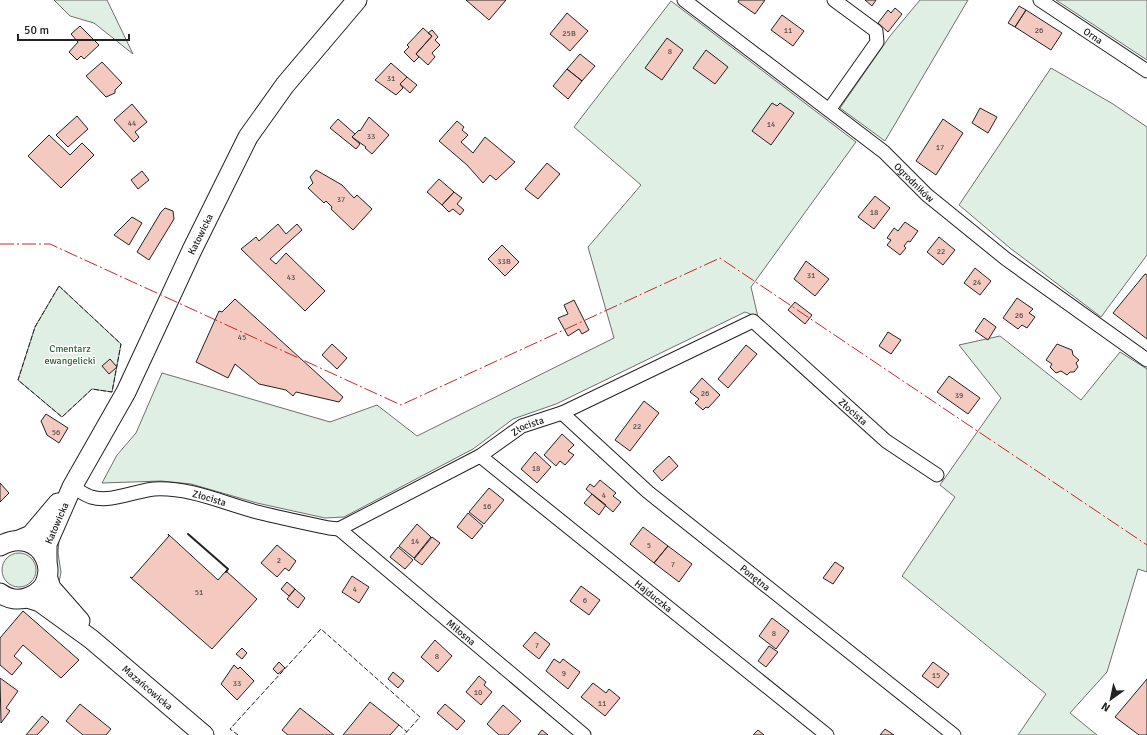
<svg xmlns="http://www.w3.org/2000/svg" width="1147" height="735" font-family="Signika,sans-serif">
	<style>
		.green { fill: #e0efe3; stroke: #6f6f6f }
		.building { fill: #f3c9c0; stroke: #222 }
		.lines { fill: none; stroke-linecap: round; stroke-linejoin: round }
		.street-casing { stroke: #222; stroke-width: 15 }
		.secondary-casing { stroke: #222; stroke-width: 21 }
		.street { stroke: #fff; stroke-width: 13 }
		.secondary { stroke: #fff; stroke-width: 19 }
		.fence { stroke: #222; stroke-width: 1; stroke-dasharray: 5 2; stroke-linecap: butt }
		.wall { stroke: #222; stroke-width: 2 }
		.power { stroke: #c62828; stroke-width: 1; stroke-dasharray: 14 3 2 3; stroke-linecap: butt }
		.labels { text-anchor: middle; stroke-width: 3; stroke-linejoin: round; paint-order: stroke }
		.number-label { font-size: 8px; fill: #564c4a }
		.street-label { font-size: 10px; fill: #222; stroke: #fff }
		.park-label { font-size: 10px; fill: #2f5e38; stroke: #fff }
	</style>
	<rect width="100%" height="100%" fill="#fff"/>
	<path class="green" d="M54 0H107L133 54 94 23 70 16Z
		M920 0H968L885 141 840 108 890 36Z
		M1056 0H1147V60Z
		M671 1 856 142 751 287 758 317 745 312 556 404 513 419 473 449 344 517 325 518 257 503 191 484 161 481 102 483 117 455 136 433 162 373 330 422 377 405 417 436 614 338 588 247 641 185 574 127Z
		M1051 68 1113 104 1147 127V255L1101 317 1010 248 959 205Z
		M59 286 121 344 112 392 92 389 62 417 18 380 35 327Z
		M1000 336 1081 400 1120 352 1147 369V572L1138 569 1107 672 1070 713 1097 735H1018L1046 694 902 576 955 497 940 485 1001 398 959 345Z
		M59 539 58 553 61 572 58 588 53 548Z
		M2 570a17 17 0 1 1 34 0a17 17 0 1 1-34 0Z"/>
	<path class="building" d="M466 0H506L489 20Z
		M739 0H765L755 14 738 2Z
		M865 0H876L872 6Z
		M1019 6 1026 10 1015 27 1008 23Z
		M895 8 902 14 888 32 878 23 888 10 891 13Z
		M1026 10 1062 33 1051 50 1015 27Z
		M567 13 588 31 570 51 550 34Z
		M782 15 804 31 793 46 771 30Z
		M80 26 99 45 84 59 81 56 77 60 69 52 78 42 71 34Z
		M423 28 432 36 416 54 419 57 414 62 404 52 409 47 407 45Z
		M432 30 438 37 435 40 440 45 432 53 435 57 428 65 416 54 432 36 428 33Z
		M667 38 683 50 662 80 645 68Z
		M706 50 728 67 715 84 693 68Z
		M580 54 595 66 582 81 567 69Z
		M102 62 122 83 115 90V93L106 97 86 76Z
		M391 63 407 77 400 84 403 88 396 95 375 80Z
		M567 69 582 81 568 99 553 86Z
		M407 77 417 85 410 93 400 84Z
		M772 103 777 106 780 103 794 113 771 145 752 131Z
		M132 104 147 122 135 132 139 137 134 142 114 120Z
		M980 108 997 117 988 133 972 123Z
		M77 116 88 129 68 147 56 135Z
		M369 117 389 135 372 154 365 148 366 147 352 137 359 130 360 131Z
		M338 119 355 134 352 137 360 144 356 149 330 128Z
		M943 119 963 133 936 175 916 161Z
		M457 121 464 127 462 130 468 135 461 142 473 153 485 137 515 162 496 180 490 175 483 183 467 165 439 141Z
		M49 135 70 155 82 143 94 155 61 188 28 156Z
		M547 163 560 174 538 199 525 189Z
		M316 170 342 185 354 198 357 195 372 209 353 230 331 209 332 207 326 201 324 203 308 188 313 183 310 177Z
		M142 171 149 180 138 189 131 180Z
		M439 179 454 192 442 205 427 192Z
		M454 192 462 198 457 204 464 210 460 215 453 209 449 212 442 205Z
		M875 196 890 208 874 229 858 217Z
		M165 208 173 211 174 219 149 260 137 252 161 212Z
		M132 217 142 223 129 245 114 235Z
		M905 222 918 231 910 242 908 241 904 246 906 248 900 255 887 245 891 240 887 238 894 228 898 231Z
		M278 224 286 234 297 224 302 230 270 259 276 264 286 253 325 291 305 311 241 249 256 237 259 241Z
		M939 237 955 250 943 265 927 252Z
		M502 245 519 262 505 276 488 259Z
		M806 261 829 279 815 296 794 279Z
		M975 268 991 281 980 295 964 283Z
		M1145 274 1147 275V339L1113 313Z
		M1017 298 1033 309 1029 313 1035 317 1027 328 1022 325 1018 329 1003 318Z
		M235 299 343 397 339 402 296 392 293 396 286 390 259 384 235 364 228 378 196 362 219 311 222 312Z
		M574 300 589 330 582 334 579 329 568 336 558 318 568 314 564 305Z
		M795 302 812 315 805 324 788 310Z
		M984 318 996 327 988 340 975 331Z
		M888 332 901 340 891 354 879 346Z
		M332 344 347 358 337 369 322 355Z
		M1057 344 1072 350 1073 355 1079 360 1076 363 1078 367 1074 372H1070L1067 375 1061 371 1056 373 1050 367 1052 364 1046 360Z
		M746 345 757 354 728 388 718 379Z
		M110 359 117 367 109 374 102 366Z
		M949 376 980 398 968 414 937 392Z
		M702 378 720 395 708 408 706 407 703 410 695 403 699 399 690 392Z
		M644 401 659 413 630 451 615 440Z
		M46 414 68 428 59 443 47 435 41 421Z
		M562 434 574 445 568 451 574 455 565 465 560 461 556 466 544 455Z
		M535 452 551 467 537 483 521 469Z
		M669 456 678 466 662 481 653 471Z
		M600 480 616 493 613 496 621 502 613 512 586 489 590 484 594 487Z
		M0 483 9 493 0 502Z
		M489 488 504 500 484 524 469 512Z
		M592 494 606 505 599 515 584 503Z
		M468 513 483 526 472 539 457 527Z
		M417 524 431 537 414 558 399 546Z
		M643 527 668 546 654 563 630 544Z
		M168 534 218 580 226 571 257 599 212 649 130 577 132 578 169 536Z
		M432 537 440 543 422 565 414 559Z
		M277 545 296 561 289 571 285 568 277 577 261 563Z
		M668 546 692 564 679 582 654 563Z
		M398 547 413 560 405 569 390 557Z
		M835 562 844 568 833 584 823 578Z
		M352 576 369 587 359 603 342 592Z
		M287 582 295 589 289 596 281 589Z
		M581 586 600 600 589 615 570 601Z
		M295 589 305 598 298 608 287 599Z
		M23 611 79 660 61 678 23 645 14 656 22 663 12 675 0 665V638Z
		M772 618 789 631 776 649 759 636Z
		M535 632 550 644 539 659 523 646Z
		M435 640 452 656 438 672 421 657Z
		M769 646 778 652 766 667 758 661Z
		M242 648 247 653 242 659 236 654Z
		M554 659 560 663 563 659 580 672 568 689 546 671Z
		M279 662 285 668 278 674 273 669Z
		M933 662 949 674 938 688 922 676Z
		M234 665 238 669 240 667 254 681 237 700 221 684Z
		M393 672 404 681 398 688 388 679Z
		M479 676 486 682 484 685 492 692 481 705 466 692Z
		M0 678 18 691 6 708 10 711 1 723Z
		M1147 679V735H1139L1115 717Z
		M593 683 606 693 609 689 620 698 605 716 581 697Z
		M370 702 399 725 390 735H343Z
		M80 704 111 729 106 735H83L66 721Z
		M445 704 465 721 457 730 437 713Z
		M503 705 521 721 508 735H499L487 724Z
		M300 708 334 735H288L282 730Z
		M42 716 49 722 37 735H26Z
		M885 729 894 735H880Z
		M542 730 548 735H538Z
		M758 730 764 735H753Z"/>
	<g class="lines">
		<defs>
			<g id="street">
				<path id="s1" d="M684 0 884 152 927 195 1006 259 1147 360"/>
				<path id="s2" d="M1040 0 1147 71"/>
				<path d="M829 110 877 42 876 31 834 0"/>
				<path id="s3" d="M562 413 648 492 954 735"/>
				<path id="s4" d="M480 456 827 735"/>
				<path id="s5" d="M72 487C78 490 85 495 91 497 111 503 134 491 154 489 190 487 223 503 257 512 281 518 305 523 329 528L339 529 480 456 522 426 562 413 753 321 886 441 937 475"/>
				<path id="s6" d="M339 529 584 735"/>
			</g>
			<g id="secondary">
				<path d="M19 540 31 535 58 503"/>
				<path d="M0 546C41 523 68 581 29 597 19 601 8 599 0 593"/>
				<path id="s7" d="M47 561V544L72 487 126 392 192 250 248 137 285 85 357 0"/>
				<path d="M47 576 51 588 80 621"/>
				<path id="s8" d="M27 598 40 602 91 639 204 735"/>
			</g>
		</defs>
		<use href="#street" class="street-casing"/>
		<use href="#secondary" class="secondary-casing"/>
		<use href="#street" class="street"/>
		<use href="#secondary" class="secondary"/>
		<path class="fence" d="M59 286 121 344 112 392 92 389 62 417 18 380 35 327Z
			M399 725 407 732
			M238 735 230 729 321 629 420 717 404 735"/>
		<path class="wall" d="M188 534 228 569 226 572"/>
		<path class="power" d="M0 244H50L401 405 720 258 1147 545"/>
	</g>
	<g class="labels">
		<g class="number-label">
			<text x="788" y="33">11</text>
			<text x="1039" y="33">26</text>
			<text x="569" y="36">25B</text>
			<text x="670" y="54">8</text>
			<text x="391" y="81">31</text>
			<text x="132" y="126">44</text>
			<text x="771" y="127">14</text>
			<text x="371" y="139">33</text>
			<text x="940" y="150">17</text>
			<text x="341" y="202">37</text>
			<text x="874" y="215">18</text>
			<text x="941" y="254">22</text>
			<text x="504" y="264">33B</text>
			<text x="811" y="278">31</text>
			<text x="291" y="280">43</text>
			<text x="977" y="285">24</text>
			<text x="1019" y="318">26</text>
			<text x="242" y="340">45</text>
			<text x="705" y="396">26</text>
			<text x="959" y="398">39</text>
			<text x="637" y="429">22</text>
			<text x="56" y="435">56</text>
			<text x="536" y="471">18</text>
			<text x="604" y="498">4</text>
			<text x="487" y="509">16</text>
			<text x="415" y="544">14</text>
			<text x="649" y="548">5</text>
			<text x="279" y="563">2</text>
			<text x="673" y="567">7</text>
			<text x="355" y="592">4</text>
			<text x="199" y="595">51</text>
			<text x="585" y="603">6</text>
			<text x="774" y="636">8</text>
			<text x="537" y="648">7</text>
			<text x="437" y="659">8</text>
			<text x="564" y="676">9</text>
			<text x="936" y="678">15</text>
			<text x="237" y="686">33</text>
			<text x="478" y="695">10</text>
			<text x="602" y="706">11</text>
		</g>
		<g class="street-label">
			<text dy="4" stroke="none"><textPath href="#s2" startOffset="64">Orna</textPath></text>
			<text dy="4" stroke="none"><textPath href="#s1" startOffset="294">Ogrodników</textPath></text>
			<text dy="4" stroke="none"><textPath href="#s7" startOffset="363">Katowicka</textPath></text>
			<text dy="4" stroke="none"><textPath href="#s5" startOffset="875">Złocista</textPath></text>
			<text dy="4" stroke="none"><textPath href="#s5" startOffset="491">Złocista</textPath></text>
			<text dy="4" stroke="none"><textPath href="#s5" startOffset="142">Złocista</textPath></text>
			<text dy="4" stroke="none"><textPath href="#s7" startOffset="40">Katowicka</textPath></text>
			<text dy="4" stroke="none"><textPath href="#s3" startOffset="254">Ponętna</textPath></text>
			<text dy="4" stroke="none"><textPath href="#s4" startOffset="223">Hajduczka</textPath></text>
			<text dy="4" stroke="none"><textPath href="#s6" startOffset="160">Miłosna</textPath></text>
			<text dy="4" stroke="none"><textPath href="#s8" startOffset="151">Mazańcowicka</textPath></text>
		</g>
		<g class="park-label">
			<text x="70" y="352">Cmentarz<tspan x="70" dy="12">ewangelicki</tspan></text>
		</g>
	</g>
	<g transform="translate(1111 699) rotate(213)" stroke="#ffffff" stroke-width="3" paint-order="stroke">
	<path d="M0-3L7 15L0 10L-7 15Z" fill="#222222"/>
	<text y="-6" font-size="11" font-weight="bold" text-anchor="middle" fill="#222222">N</text>
	</g>
	<path d="M18 34v6h111v-6" fill="none" stroke="#222222" stroke-width="2"/>
	<text x="24" y="34" font-size="12" fill="#222222" stroke="#ffffff" stroke-width="3" paint-order="stroke">50 m</text>
</svg>
